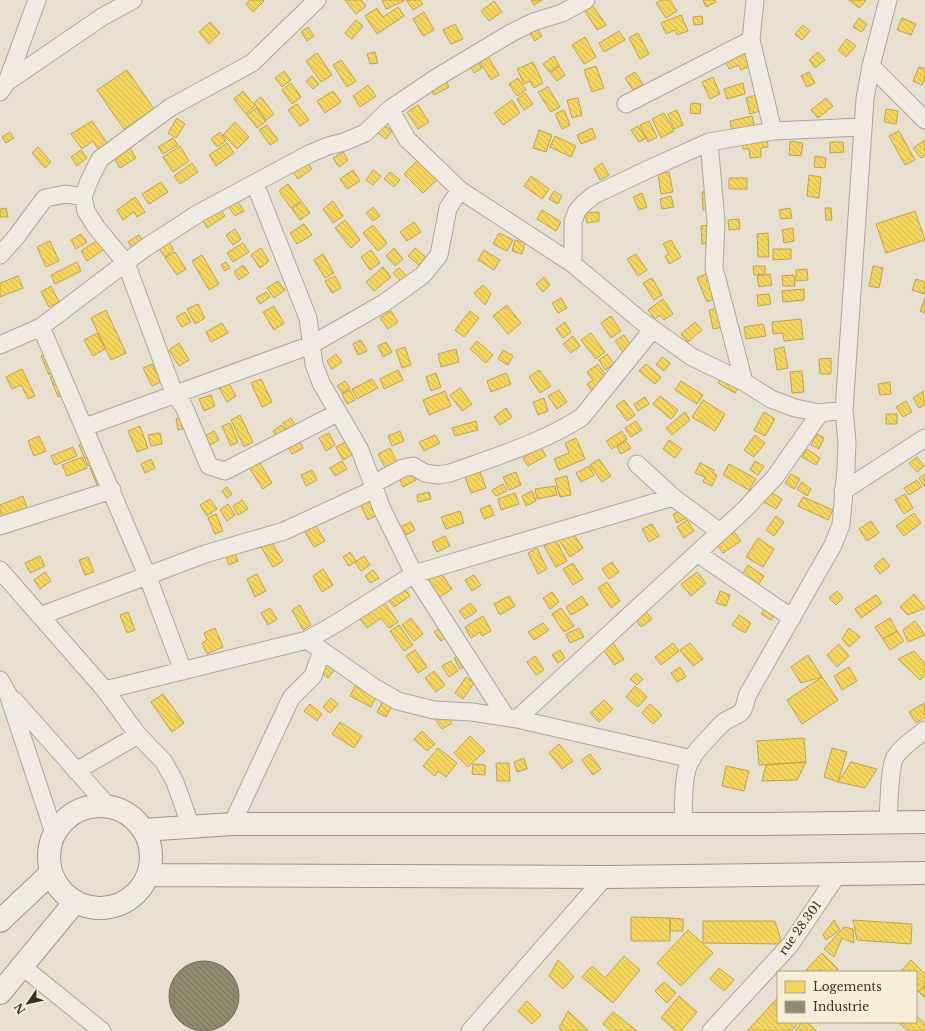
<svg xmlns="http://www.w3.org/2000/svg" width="925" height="1031" font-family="'Libre Baskerville',serif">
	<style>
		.homes { fill: url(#homes-back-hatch); stroke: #bea34a }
		.industry { fill: url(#industry-back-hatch); stroke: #747057 }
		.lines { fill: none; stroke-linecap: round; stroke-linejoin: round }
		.street-casing { stroke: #ada599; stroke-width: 19 }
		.secondary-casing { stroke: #9c958a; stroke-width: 24 }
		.street { stroke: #efebe3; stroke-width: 17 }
		.secondary { stroke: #efebe3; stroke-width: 22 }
		.labels { text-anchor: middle; stroke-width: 4; stroke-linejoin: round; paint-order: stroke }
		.street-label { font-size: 12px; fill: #3d2e20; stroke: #f7eed8 }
	</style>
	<defs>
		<pattern id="homes-back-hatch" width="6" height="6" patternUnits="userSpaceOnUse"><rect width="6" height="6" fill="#f6d55c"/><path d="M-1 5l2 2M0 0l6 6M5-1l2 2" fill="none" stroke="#d4b750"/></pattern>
		<pattern id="industry-back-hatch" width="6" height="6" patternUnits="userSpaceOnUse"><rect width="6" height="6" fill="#8c8c6e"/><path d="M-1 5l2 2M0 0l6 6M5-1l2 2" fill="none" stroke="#74735a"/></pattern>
	</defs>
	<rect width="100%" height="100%" fill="#e7e0d1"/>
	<path class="homes" d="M250 0H263L264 1 253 12 246 4Z
		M345 0H361L366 6 356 14Z
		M382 0H404V1L386 9Z
		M406 0H420L423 4 413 10Z
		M531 0H542L534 5Z
		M661 0H670L677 11 666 18 656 3Z
		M703 0H715L716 2 706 7Z
		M849 0H865L866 1 859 8Z
		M494 1 502 12 489 21 481 11Z
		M593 6 606 25 597 30 585 11Z
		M398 7 404 16 377 34 365 16 377 8 383 17Z
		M424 12 434 30 423 36 413 19Z
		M681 15 688 31 677 35 675 30 666 34 661 23Z
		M702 16 703 24 694 25 693 17Z
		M859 18 867 24 862 32 853 27Z
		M902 18 916 24 911 35 897 30Z
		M356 20 363 26 352 39 345 33Z
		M210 22 220 33 209 44 199 32Z
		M455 24 463 39 451 44 443 30Z
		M803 25 810 31 802 40 795 34Z
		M308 27 314 36 307 41 301 32Z
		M536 27 542 36 535 41 529 32Z
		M619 31 625 40 604 52 599 43Z
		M638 33 649 54 640 59 629 38Z
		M585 37 596 57 584 64 572 45Z
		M847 39 856 46 846 57 838 50Z
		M375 52 378 63 370 64 367 54Z
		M745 52 751 65 741 70 739 65 729 69 725 61Z
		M818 52 825 60 815 68 809 60Z
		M317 53 332 75 321 82 306 61Z
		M487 55 499 75 491 80 479 60Z
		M554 56 559 65 549 72 543 64Z
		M476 58 482 68 474 73 469 63Z
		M341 60 356 81 347 87 333 65Z
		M533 62 543 83 534 88 530 81 524 84 517 69Z
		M559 66 565 75 557 81 550 73Z
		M596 66 604 88 592 92 584 70Z
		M919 67 925 69V78L922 85 913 81Z
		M127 70 154 109 124 129 97 90Z
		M284 71 291 80 282 87 275 78Z
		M635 72 643 84 633 90 625 78Z
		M809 72 815 83 807 87 801 76Z
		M312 76 319 84 313 89 306 81Z
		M444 76 449 87 434 95 428 85Z
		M713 77 720 94 710 99 702 82Z
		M518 78 526 90 517 96 509 84Z
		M291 83 301 97 292 104 282 90Z
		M743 83 745 94 727 99 724 89Z
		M368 85 376 96 360 107 353 96Z
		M548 87 560 107 551 112 538 92Z
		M243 91 255 106 246 114 234 99Z
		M333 91 341 102 325 113 317 101Z
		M525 93 533 104 524 110 517 99Z
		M756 95 760 111 750 114 746 98Z
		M261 97 274 114 266 120 254 103Z
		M578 98 582 115 572 118 567 100Z
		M826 98 833 106 818 118 811 110Z
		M512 100 520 113 503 125 494 113Z
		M691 103 701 104 700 114 690 113Z
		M297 104 309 120 300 126 288 110Z
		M418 105 429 122 418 129 407 112Z
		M256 108 266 121 257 128 247 115Z
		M886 109 898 111 896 124 884 122Z
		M564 110 570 125 562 129 555 114Z
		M677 110 683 125 674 129 668 114Z
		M664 113 674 131 661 138 652 119Z
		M752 116 755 128 732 133 730 121Z
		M177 118 185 124 176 138 168 133Z
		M92 121 107 143 98 149 93 141 82 149 71 134Z
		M649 121 657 137 648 142 640 125Z
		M235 122 249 137 237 149 223 135Z
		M383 124 392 131 386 139 377 132Z
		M267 125 278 140 270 145 259 130Z
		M638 126 646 138 639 142 631 130Z
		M592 128 596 138 581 144 577 135Z
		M539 130 552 135 546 152 533 148Z
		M899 131 915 160 905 165 889 136Z
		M10 132 14 138 6 143 2 137Z
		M220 132 226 141 217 147 211 139Z
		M767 135 768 147 761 148V157L750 158 749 149H743L741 137Z
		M555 136 576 146 571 157 550 147Z
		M173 138 178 145 163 154 158 147Z
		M925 140V155L921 158 913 148Z
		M790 141 803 143 801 156 789 155Z
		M830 142H843L844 152 830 153Z
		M227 143 234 153 216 166 209 155Z
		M180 146 189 161 173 172 163 157Z
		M38 147 51 162 45 168 32 153Z
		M130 148 136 158 120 168 114 158Z
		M81 150 87 158 77 166 71 157Z
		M343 152 348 160 339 167 333 158Z
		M815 156 826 158 825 168 814 167Z
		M420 158 439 178 423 193 404 174Z
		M305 159 312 169 298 179 291 169Z
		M192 163 198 172 180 184 174 176Z
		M602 163 609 175 600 180 594 169Z
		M353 170 360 181 347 189 340 179Z
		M373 170 381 176 373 185 366 180Z
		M390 172 400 180 394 187 384 179Z
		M669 172 673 192 661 194 658 174Z
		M809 175 821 177 819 198 807 196Z
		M531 176 549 189 542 199 524 186Z
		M729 178H747V189H729Z
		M161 182 168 192 149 204 142 194Z
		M288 184 301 201 291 208 279 191Z
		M554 191 562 196 558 204 549 199Z
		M712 191 714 209 703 210 702 192Z
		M642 193 647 207 639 210 633 197Z
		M671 196 674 207 662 209 660 199Z
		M135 197 145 212 137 217 134 212 123 220 117 210Z
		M237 200 244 211 235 216 228 206Z
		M333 201 343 216 333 223 323 209Z
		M302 202 310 213 300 220 292 209Z
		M219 207 225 216 207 228 201 217Z
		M373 207 380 216 373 221 366 213Z
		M6 208 8 217H0V209Z
		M790 208 792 218 781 219 779 210Z
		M825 208H831L832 220H826Z
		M542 210 561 222 556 231 537 219Z
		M915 211 925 240 886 253 876 224Z
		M599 212V221L587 223 585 213Z
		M739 219 740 229 729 230 728 220Z
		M345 220 360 240 351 248 335 228Z
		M414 222 421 232 407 241 400 232Z
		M304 224 312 235 297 244 290 233Z
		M373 225 387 243 378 251 363 233Z
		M712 225 713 243 702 244 701 226Z
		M793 228 794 241 784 243 782 230Z
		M235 229 241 239 233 245 226 235Z
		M499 233 513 240 507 251 493 244Z
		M768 233 769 257H758L757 234Z
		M81 234 87 242 76 249 71 240Z
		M139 235 145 244 134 251 128 242Z
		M101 238 107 247 87 261 81 251Z
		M167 239 174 250 165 257 157 246Z
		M515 240 525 243 522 254 512 251Z
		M671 240 681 257 669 264 665 256 669 254 663 244Z
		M50 241 59 261 46 267 37 247Z
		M243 243 249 252 233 262 227 253Z
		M261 248 269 261 260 268 251 255Z
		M394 248 403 259 395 266 386 256Z
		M415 248 429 260 422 268 408 256Z
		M773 249H791V259L773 260Z
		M371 250 380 263 370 270 361 257Z
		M484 250 500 260 494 270 478 260Z
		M175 252 186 269 177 275 165 258Z
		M323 254 334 273 325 278 314 260Z
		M636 254 647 270 638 276 627 259Z
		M202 255 219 284 209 290 192 261Z
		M77 262 81 271 55 284 51 275Z
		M226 262 230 268 225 271 221 265Z
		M243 265 249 273 239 280 234 272Z
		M753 266H765V274L754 275Z
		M873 266 883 268 879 288 869 286Z
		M383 267 391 277 374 291 366 282Z
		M399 268 408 277 403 283 393 273Z
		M807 269 808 280 796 281V270Z
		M708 273 718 297 707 302 697 278Z
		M770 274 772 285 759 287 757 276Z
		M794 275 795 286H783L782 276Z
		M18 276 23 288 0 297V283Z
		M335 276 341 288 332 293 325 281Z
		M544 277 550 285 543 292 536 284Z
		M652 278 662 295 654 300 643 283Z
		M916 279 925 282 924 294 912 290Z
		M278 281 285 290 274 298 267 288Z
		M483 285 491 294 485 305 474 293Z
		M51 286 59 302 49 307 41 292Z
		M804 289V300L783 302 782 291Z
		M266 292 270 297 260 304 256 298Z
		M769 294 771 304 758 306 757 295Z
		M561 298 567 308 558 313 552 303Z
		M925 298V313L920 311Z
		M663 299 673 314 664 320 660 315 655 319 648 310Z
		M198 304 205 318 195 324 187 309Z
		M507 305 521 323 508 334 493 316Z
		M274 306 284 323 274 330 263 312Z
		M719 308 723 327 713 329 709 310Z
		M106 310 126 353 111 360 91 318Z
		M391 311 398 322 388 329 380 318Z
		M470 311 479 318 464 337 455 330Z
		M185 312 191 322 182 327 176 317Z
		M611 316 621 331 611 338 601 323Z
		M801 319 803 339 784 341 783 333 773 334 772 322Z
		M565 322 571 332 563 338 556 329Z
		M695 322 702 330 688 342 681 334Z
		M222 323 228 333 211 342 206 332Z
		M763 324 766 336 746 339 744 327Z
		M97 333 105 349 93 356 84 340Z
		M591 333 605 352 596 359 581 340Z
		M624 335 631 346 623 352 615 341Z
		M573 336 580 346 571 353 563 344Z
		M361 340 367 351 358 355 353 344Z
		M477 341 493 355 486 363 470 349Z
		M386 342 392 352 383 357 378 346Z
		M179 343 189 360 179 366 169 350Z
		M405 347 411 365 402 368 396 350Z
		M784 347 788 368 777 370 774 349Z
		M456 349 459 362 441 367 438 354Z
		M503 350 513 356 508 365 498 359Z
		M51 352 59 371 49 375 41 356Z
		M336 354 342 362 332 369 327 361Z
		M607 354 614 364 605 370 599 360Z
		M662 357 670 363 664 371 656 365Z
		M831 358V374H820L819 359Z
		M152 364 161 382 152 386 143 368Z
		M598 364 610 382 594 394 587 384 593 380 587 372Z
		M646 364 661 377 655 384 639 371Z
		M22 369 35 396 28 399 21 385 12 389 6 377Z
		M398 370 403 380 384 389 380 379Z
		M539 370 551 386 540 393 529 377Z
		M802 371 804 392 792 393 790 372Z
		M436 373 441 387 431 391 426 377Z
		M506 373 511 384 491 392 487 381Z
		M60 374 68 393 58 397 50 377Z
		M724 374 740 384 735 393 718 383Z
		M261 379 272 402 262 407 251 383Z
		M372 379 378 388 357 399 352 389Z
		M227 380 236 396 227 402 218 386Z
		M345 381 350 388 343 393 337 386Z
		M681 381 703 395 697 404 675 390Z
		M890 382 891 394 880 395 878 384Z
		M460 388 472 404 462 411 450 395Z
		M350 390 355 400 347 404 342 394Z
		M559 390 567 402 557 409 548 396Z
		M445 391 451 406 429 415 423 400Z
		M923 391 925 405 919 408 913 398Z
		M211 395 215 406 204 411 199 399Z
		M660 396 678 410 671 419 653 404Z
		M645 397 649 404 638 411 634 404Z
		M544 398 548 411 538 415 533 402Z
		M624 400 635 415 627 421 616 406Z
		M703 400 725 414 715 431 692 417Z
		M906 401 912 412 903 417 896 407Z
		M506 408 512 417 500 425 494 417Z
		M685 412 690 420 672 435 666 428Z
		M764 412 775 419 765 436 754 430Z
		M886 414H897V424H886Z
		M240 415 253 442 244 447 231 420Z
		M183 416 186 428 178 430 176 419Z
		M291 418 296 426 287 431 283 423Z
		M476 421 478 430 455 436 452 428Z
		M636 421 642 430 631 437 625 428Z
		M230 423 238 442 231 446 222 426Z
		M281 425 287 433 278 438 273 431Z
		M140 426 148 448 137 452 128 431Z
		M214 431 219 440 210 445 205 436Z
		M400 431 404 441 392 446 388 436Z
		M622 431 627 439 612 449 606 441Z
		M160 433 162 444 151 446 148 435Z
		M329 433 335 445 326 451 319 438Z
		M817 434 824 438 819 449 811 445Z
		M435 435 440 443 424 451 419 442Z
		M755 435 765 443 754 457 744 450Z
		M39 436 46 451 34 456 28 441Z
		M576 438 585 459 559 470 554 459 569 453 565 443Z
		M351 439 357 452 343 460 336 447Z
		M299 440 303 448 292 454 288 447Z
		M669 440 682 449 675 458 663 449Z
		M89 441 98 462 88 466 79 445Z
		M626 441 631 448 621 454 617 447Z
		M73 447 77 456 55 465 51 456Z
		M541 447 546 456 528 466 523 458Z
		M390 448 399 466 387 471 378 454Z
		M807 449 820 458 816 465 802 457Z
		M82 457 87 468 67 476 62 465Z
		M256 457 272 483 263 489 246 463Z
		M917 457 924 466 917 472 909 463Z
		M151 459 155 468 145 473 141 464Z
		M599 459 611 476 602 482 590 465Z
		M342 461 347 469 335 476 330 468Z
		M755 461 764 466 758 475 750 470Z
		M700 463 714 470 713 473 717 475 712 486 703 482 705 477 695 473Z
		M99 464 108 486 99 490 90 468Z
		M729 464 756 479 749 490 723 475Z
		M589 466 594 475 581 482 576 473Z
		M312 470 317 480 306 486 301 475Z
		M412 472 416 480 403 487 399 478Z
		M480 472 486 488 471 493 465 477Z
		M516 472 521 485 509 490 503 477Z
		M791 474 800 479 794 489 785 483Z
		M925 474V487L919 478Z
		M567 476 571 495 560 497 555 479Z
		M917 480 922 487 909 495 904 488Z
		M802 482 811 489 807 496 797 489Z
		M503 484 507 491 496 496 492 490Z
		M555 486 557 495 537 499 535 489Z
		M227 487 232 494 227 498 222 491Z
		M532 491 536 501 526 506 522 496Z
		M429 492 431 499 418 502 417 495Z
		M770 492 782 499 776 509 764 502Z
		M515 493 519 504 501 510 498 499Z
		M905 494 913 508 904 514 895 500Z
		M23 496 30 518 6 527 0 512V505Z
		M369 497 379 514 368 520 359 502Z
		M803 497 833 510 828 520 798 506Z
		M210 499 217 509 207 516 200 505Z
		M242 500 248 509 238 515 233 506Z
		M228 504 235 515 227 521 220 510Z
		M490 505 494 515 484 519 480 509Z
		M683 510 686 518 677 523 673 514Z
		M460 511 464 523 446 529 441 517Z
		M914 513 921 523 904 536 896 526Z
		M216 514 223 531 215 534 208 518Z
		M776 516 784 522 774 536 766 530Z
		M312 519 325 541 314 547 301 525Z
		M687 520 694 531 684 538 677 527Z
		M871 521 879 533 867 541 859 529Z
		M411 522 415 530 406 535 402 526Z
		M652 524 659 536 649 542 642 529Z
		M572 532 583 548 570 557 559 540Z
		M734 532 741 541 723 553 717 545Z
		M445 536 450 546 437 552 432 542Z
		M758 538 774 549 763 567 746 557Z
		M230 540 238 561 229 565 221 544Z
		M556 540 567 561 556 567 544 546Z
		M271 541 283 561 273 567 261 547Z
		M537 548 547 569 538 574 528 553Z
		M350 552 356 561 349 566 343 557Z
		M40 556 45 566 30 573 25 563Z
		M364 556 370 565 361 571 355 562Z
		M88 557 94 572 85 575 79 560Z
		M883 558 890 566 880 574 874 566Z
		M612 562 619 572 609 579 602 569Z
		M573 563 583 579 573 585 563 569Z
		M748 565 764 576 758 585 742 575Z
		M323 569 333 585 322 592 313 576Z
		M373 570 379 578 370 583 365 576Z
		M45 572 51 581 40 589 34 580Z
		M440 572 452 589 440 597 428 580Z
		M697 572 706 583 691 596 681 584Z
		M257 574 266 591 255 597 247 579Z
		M474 575 481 585 472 591 465 580Z
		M607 582 620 601 611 608 598 588Z
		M404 588 410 596 394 607 388 600Z
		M720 591 730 595 726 606 716 603Z
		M837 591 843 598 836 605 829 598Z
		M552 592 559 602 550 609 543 598Z
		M914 594 925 608 908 615 900 607Z
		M876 595 882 603 861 618 855 609Z
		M509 596 515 606 500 615 494 604Z
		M582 596 588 605 571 615 566 607Z
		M384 602 398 622 389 628 381 618 367 628 360 619Z
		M470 603 477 611 465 619 459 611Z
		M300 605 311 625 303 630 292 610Z
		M767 605 776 612 771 620 761 614Z
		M270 608 277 619 268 625 261 613Z
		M561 608 574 626 564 632 552 614Z
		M644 609 652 619 641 627 634 617Z
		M128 612 135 630 127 633 120 615Z
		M739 615 751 623 745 633 732 625Z
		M483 616 491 631 482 636 480 632 471 638 465 627Z
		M411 618 423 634 414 641 402 625Z
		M890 618 897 631 883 639 875 627Z
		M915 621 925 635 908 642 903 630Z
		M543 623 549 630 534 640 528 632Z
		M399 625 413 645 404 651 390 631Z
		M443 626 449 635 441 641 434 632Z
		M215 628 223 647 207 654 202 643 207 640 204 633Z
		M579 628 584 637 570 643 566 634Z
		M849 628 860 637 849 647 842 639Z
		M897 631 904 641 890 650 883 639Z
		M611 640 624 659 614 665 601 646Z
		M673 643 679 651 661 665 655 657Z
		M690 643 703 659 693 666 680 650Z
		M839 644 849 656 837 667 827 655Z
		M415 650 427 667 418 673 406 656Z
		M560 650 565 658 558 663 552 655Z
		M914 651 925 664V674L920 680 898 659Z
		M462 653 468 664 460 669 454 658Z
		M808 655 822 677 801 683 791 667Z
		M535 656 544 670 536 675 527 662Z
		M451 661 458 671 449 677 442 666Z
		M325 663 334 670 328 678 319 671Z
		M680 667 686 677 677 682 671 673Z
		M849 667 857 681 842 690 834 676Z
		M434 671 445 685 436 692 425 678Z
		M636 673 643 679 637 685 630 679Z
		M466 677 474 683 463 699 455 693Z
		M822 677 838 700 802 724 787 700Z
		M356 684 377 695 371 707 350 696Z
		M635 686 647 697 638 707 626 697Z
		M163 694 184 723 172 732 151 702Z
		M331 698 338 704 330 713 323 707Z
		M604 700 613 709 599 722 590 713Z
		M383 701 392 706 386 717 377 712Z
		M924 703 925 717 916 723 909 712Z
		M310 704 322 714 317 721 304 711Z
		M650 704 662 715 653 724 642 713Z
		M445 712 452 723 442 729 435 719Z
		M340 722 362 736 354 748 332 734Z
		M422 731 435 744 427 751 414 739Z
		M470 736 485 751 468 767 454 753Z
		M804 738 806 762 759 765 757 741Z
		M559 744 573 761 562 769 549 753Z
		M438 748 457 763 446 777 438 771 435 776 423 766Z
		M832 748 847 752 838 782 824 777Z
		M590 754 601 769 593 775 582 760Z
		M524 758 527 769 517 772 514 762Z
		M806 762 797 780 762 781 766 765Z
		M851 762 877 769 865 788 838 782Z
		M496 763H509L510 781H497Z
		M473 764 485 765V775L472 774Z
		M726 766 749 771 744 791 722 786Z
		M631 917 670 918V941H631Z
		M670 918 683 919V931H670Z
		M834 920 840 930 826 940 823 935Z
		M853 920 912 924 911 944 857 940Z
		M703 921H775L782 944 703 943Z
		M844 927 853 929 854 943 842 938 834 957 824 949Z
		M688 930 713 953 681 986 657 963Z
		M822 953 838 969 835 972H824L821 969 819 972H809L806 970Z
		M624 956 640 970 613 1003 582 977 592 966 605 978Z
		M558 960 574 977 563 989 549 976Z
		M911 960 925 974V985L919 992 916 990V972H900Z
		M719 968 734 980 724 991 710 979Z
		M664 982 676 993 667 1003 655 991Z
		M925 985V998L919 992Z
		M679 996 697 1012 681 1031H676L661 1018Z
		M778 997V1008L773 1003Z
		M527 1001 541 1015 532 1024 518 1011Z
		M773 1003 778 1008V1022H794L797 1025 791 1031H747Z
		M568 1011 589 1031H562L559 1028Z
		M613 1012 637 1031H612L603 1024Z
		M916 1015 925 1024V1031H908L899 1023 916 1022Z
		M802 1022H807L817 1031H795Z"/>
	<path class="industry" d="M169 996a35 35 0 1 1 70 0a35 35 0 1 1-70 0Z"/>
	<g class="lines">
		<defs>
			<path id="street" d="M317 0 252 63 171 107 100 159 89 181 83 197 86 211 96 227 126 263 174 393 184 407 209 466 225 471 337 413
				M755 0 751 40 773 131
				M871 66 925 120
				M7 82 102 17 133 0
				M0 92 7 82 37 0
				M626 104 751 40
				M390 109 407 139 460 190 573 264 640 320 692 357 744 382 771 399 795 408 820 413 844 410
				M709 142 716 222 714 268 744 382
				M255 184 308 318 314 364 321 383 360 450 382 509 414 574 506 717
				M0 255 16 237 45 198 66 194 83 197
				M573 264V222L577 211 584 203 594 195 649 169 709 142 773 131 862 127
				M41 327 147 575 183 671
				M0 345 41 327 145 248 199 213 309 154 328 146 344 142 365 133 390 109 436 78 511 33 533 22 562 13 586 0
				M85 427 311 345 384 303 423 275 439 255 448 208 460 190
				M637 464 673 497 720 532
				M373 484 403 468 413 466 425 473 438 475 450 473C494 457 542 443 582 417L653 329
				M843 491 925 438
				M0 526 112 490
				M697 553 792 618
				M0 570 105 690 138 735 164 762 175 782 191 827
				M40 616 205 554 284 531 375 489
				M307 640 375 688 398 701 434 710 472 712 517 719 692 759
				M0 680 8 694 54 833
				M105 690 307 640 337 623 414 574 673 497
				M14 700 107 805
				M517 719 745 509 775 477 820 413
				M76 771 138 735
				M888 822C889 808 889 769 895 757 902 746 915 738 925 730
				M683 823C684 805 682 775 691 759 695 752 718 727 724 722 740 711 742 719 747 696L833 545 841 525 846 468 847 442 844 410 865 99 871 66 888 0
				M232 824 291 698 313 676 322 651
				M23 967 102 1031
				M470 1031 605 877
				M711 1031 790 945 838 874"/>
			<path id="secondary" d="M49 857a51 51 0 1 1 102 0a51 51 0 1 1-102 0Z
				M144 830 232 824H754L925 822
				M149 875 605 877 925 873
				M0 921 51 873
				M0 993 75 902"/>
		</defs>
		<use href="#street" class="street-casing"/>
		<use href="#secondary" class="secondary-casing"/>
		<use href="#street" class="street"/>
		<use href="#secondary" class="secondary"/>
	</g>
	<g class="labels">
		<g class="street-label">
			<text transform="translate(800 928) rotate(-54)" y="4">rue 28.301</text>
		</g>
	</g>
	<rect x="777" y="971" width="140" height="52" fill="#f7eed8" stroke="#ada18e"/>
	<rect x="785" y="981" width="20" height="12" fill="#f6d55c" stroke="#ada18e"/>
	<text x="813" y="991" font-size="12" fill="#3d2e20">Logements</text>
	<rect x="785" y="1001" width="20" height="12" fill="#8c8c6e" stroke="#ada18e"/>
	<text x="813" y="1011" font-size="12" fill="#3d2e20">Industrie</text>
	<g transform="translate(28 1003) rotate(236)" stroke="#f7eed8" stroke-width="3" paint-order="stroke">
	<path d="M0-3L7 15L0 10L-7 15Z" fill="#3d2e20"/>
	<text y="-6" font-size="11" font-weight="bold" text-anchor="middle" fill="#3d2e20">N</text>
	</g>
</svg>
